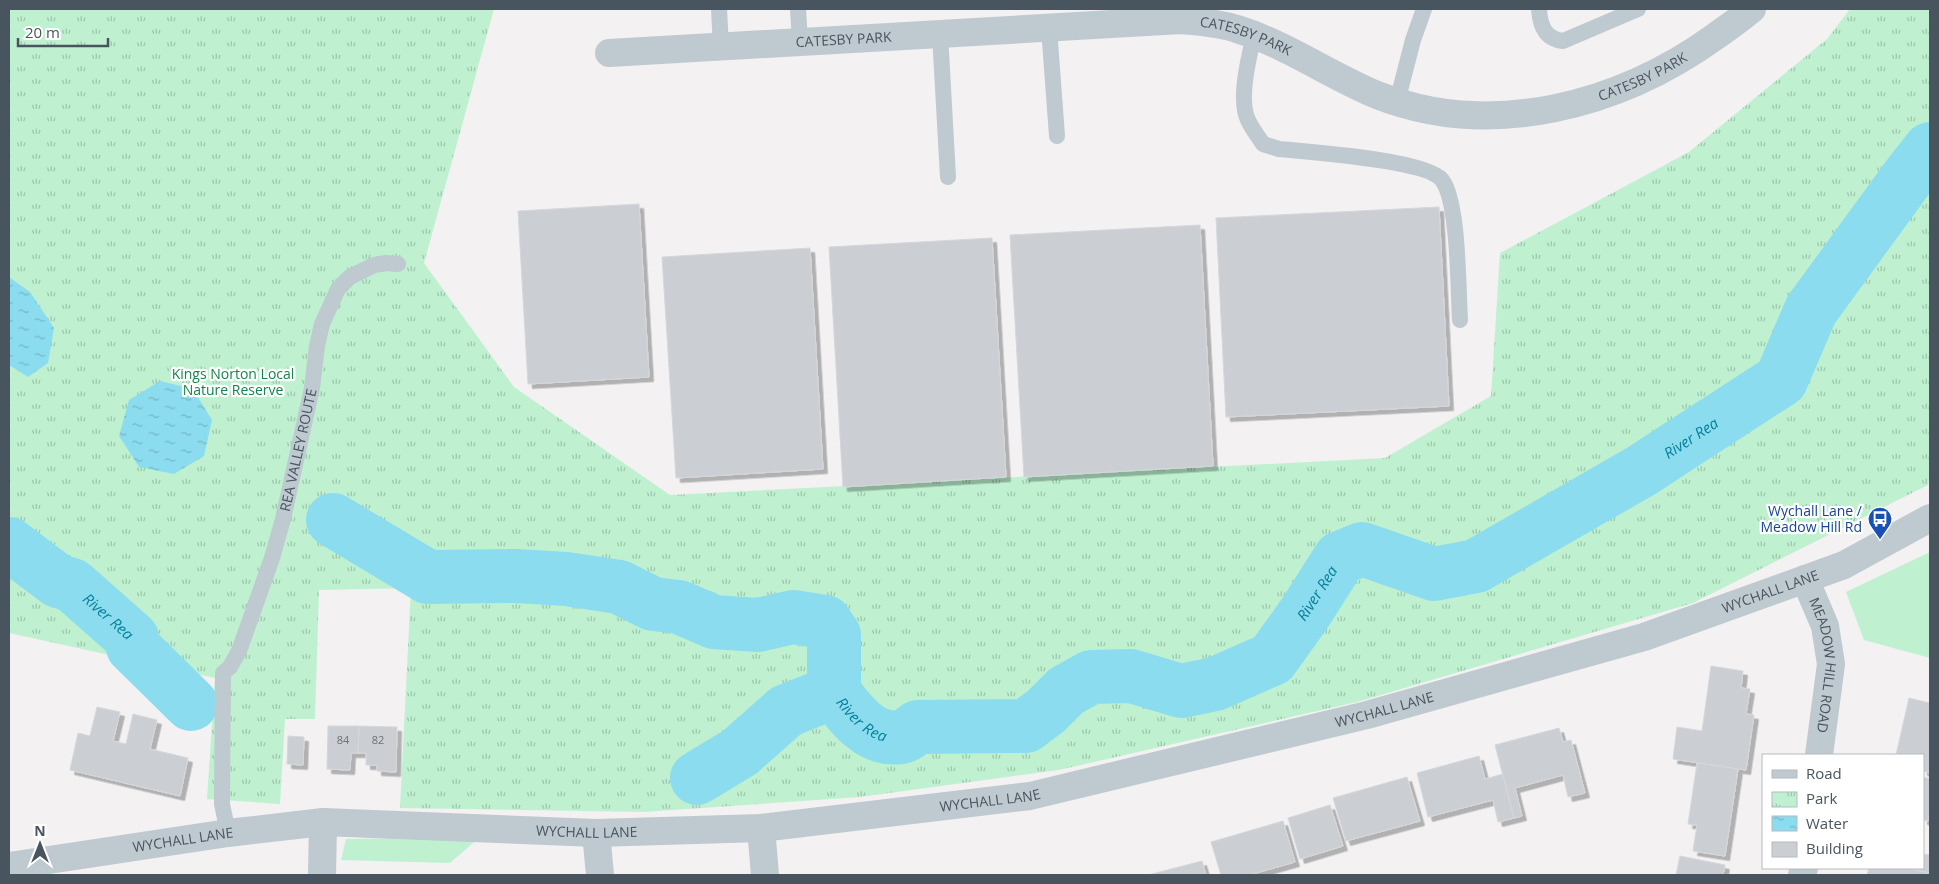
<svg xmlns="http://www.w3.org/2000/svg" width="1939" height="884" font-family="'Open Sans',sans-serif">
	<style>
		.grass { fill: #bff1d1 }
		.park { fill: url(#park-tufts) }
		.water { fill: url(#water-ripples) }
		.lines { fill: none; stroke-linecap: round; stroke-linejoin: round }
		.river { stroke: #8bdcef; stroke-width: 54 }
		.building { fill: #cbced3; stroke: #d5d7dc; filter: url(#shadow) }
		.service { stroke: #bec9d0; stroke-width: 16 }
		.minor { stroke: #bec9d0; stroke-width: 28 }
		.tertiary { stroke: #bec9d0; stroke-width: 28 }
		.labels { text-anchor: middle; stroke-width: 4.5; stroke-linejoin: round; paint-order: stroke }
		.number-label { font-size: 11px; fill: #69737c }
		.street-label { font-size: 14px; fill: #48555f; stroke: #fff }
		.park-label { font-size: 14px; fill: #15854a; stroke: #fff }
		.transit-label { font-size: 14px; fill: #164399; stroke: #fff; text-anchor: end }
		.water-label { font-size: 15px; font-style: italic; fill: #097f9a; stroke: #fff }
	</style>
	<defs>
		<pattern id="park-tufts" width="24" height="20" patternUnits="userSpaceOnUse" patternTransform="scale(1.25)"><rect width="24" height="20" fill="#bff1d1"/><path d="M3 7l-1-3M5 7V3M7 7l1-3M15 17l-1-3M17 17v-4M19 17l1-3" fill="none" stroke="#9dc6ad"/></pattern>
		<pattern id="water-ripples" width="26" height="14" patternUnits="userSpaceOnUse" patternTransform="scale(1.25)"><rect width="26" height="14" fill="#8bdcef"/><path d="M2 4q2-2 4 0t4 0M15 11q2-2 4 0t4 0" fill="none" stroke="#74b5c5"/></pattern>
		<filter id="shadow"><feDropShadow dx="4.5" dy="4.5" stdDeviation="0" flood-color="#0004"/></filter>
	</defs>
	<rect width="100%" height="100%" fill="#f3f1f1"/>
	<path class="grass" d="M1930 552V658L1864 640 1846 592Z
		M480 837 450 863 341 860 346 839Z"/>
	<path class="park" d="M9 9H494L424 263 514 387 670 495 1385 458 1491 396 1500 253 1689 152 1827 39 1850 9H1930V471L1928 485 1693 603 1357 702 1059 770 860 797 643 812 400 808 411 588 319 590 315 719H285L280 804 207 799 215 678 9 633Z"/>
	<path class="water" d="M9 277 30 292 54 328 48 363 28 377 9 365Z
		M160 381 193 389 212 420 204 456 174 474 139 467 119 436 129 400Z"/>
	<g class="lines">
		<g class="river">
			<path d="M333 520 428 577 516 576 566 579 619 587 653 604 679 607 714 622 758 625 793 617 825 622 834 635V692"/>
			<path id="s1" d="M9 544 58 581 72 585 132 638 133 647 191 704"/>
			<path id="s2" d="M834 692C850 714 871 742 901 737 907 736 913 730 918 727L1026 726 1046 711 1066 691 1091 677 1131 676 1181 691 1215 684 1272 659 1305 613 1340 558 1362 549 1434 574 1476 566 1641 471 1781 380 1811 310 1908 177 1930 149"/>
			<path d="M697 778 740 752 786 711 834 692"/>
		</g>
	</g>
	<path class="building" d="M639 204 649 377 528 384 518 211Z
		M1439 207 1449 406 1226 417 1216 218Z
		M1200 225 1213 466 1024 477 1010 235Z
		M992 238 1006 477 843 487 829 247Z
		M810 248 823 469 676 478 662 257Z
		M1711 666 1743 671 1741 688 1750 689 1746 714 1754 715 1746 770 1673 759 1677 727 1702 731Z
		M1909 698 1930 703V773L1923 771V755H1896Z
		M97 707 120 712 113 741 126 744 133 714 157 720 150 749 188 758 180 796 70 770 78 733 90 736Z
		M328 726H359L358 753H351L350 770 327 769Z
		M359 726 397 727 396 772 377 771V765H366V753H358Z
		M1559 728 1563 742 1571 740 1585 793 1568 797 1563 775 1515 788 1522 816 1514 818 1495 745Z
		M288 736 304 737 303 765 287 764Z
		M1479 756 1485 779 1503 774 1514 818 1498 822 1493 800 1428 817 1417 773Z
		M1697 763 1738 769 1725 856 1693 851 1697 825 1688 824Z
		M1407 777 1420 821 1346 841 1333 798Z
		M1923 777 1930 779V810L1928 821 1923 820Z
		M1330 805 1343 846 1300 859 1288 818Z
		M1283 821 1295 862 1249 875H1221L1211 842Z
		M1923 854 1930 855V873L1906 868H1923Z
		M1680 856 1725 865 1723 875H1676Z
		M1202 861 1206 875H1148Z
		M1869 868H1906L1930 873V875H1867Z"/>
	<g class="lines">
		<g class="service">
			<path d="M719 9 721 47"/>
			<path d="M798 9 800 42"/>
			<path d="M1539 9C1540 26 1545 39 1563 41L1638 9"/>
			<path d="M1049 28 1057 136"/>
			<path d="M940 34 948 177"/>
			<path d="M1254 35C1249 57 1238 99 1248 120 1252 129 1258 136 1263 144L1279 149C1309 152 1427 160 1442 180 1459 202 1458 290 1460 320"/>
			<path d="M1397 102 1413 40 1424 9"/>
			<path id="s3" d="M228 833 222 804 223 673 230 667 239 651 272 558 283 519 312 388 317 346 322 324 338 289 350 277 374 265 386 263 398 264"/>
		</g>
		<g class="minor">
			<path id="s4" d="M609 53 1181 20C1200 22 1219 23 1237 29 1286 44 1329 75 1377 95 1491 140 1619 106 1716 36 1728 27 1741 19 1752 9"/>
			<path id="s5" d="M1805 579 1825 626 1831 664 1819 755"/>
			<path d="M761 828 765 875"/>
			<path d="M596 833 600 875"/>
			<path d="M322 875 323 822"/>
			<path d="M1802 875 1804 868"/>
		</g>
		<path class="tertiary" id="s6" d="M9 866 228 833 323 822 596 833 761 828 1030 796 1367 715 1644 637 1844 565 1930 518"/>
	</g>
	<defs>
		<symbol id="bus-pin" viewBox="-11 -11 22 30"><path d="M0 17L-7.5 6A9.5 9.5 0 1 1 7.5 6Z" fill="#1a4fb4" stroke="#fff"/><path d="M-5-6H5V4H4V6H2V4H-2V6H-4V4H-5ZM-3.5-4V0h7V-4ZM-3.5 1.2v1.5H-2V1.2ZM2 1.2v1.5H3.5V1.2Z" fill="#fff"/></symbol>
	</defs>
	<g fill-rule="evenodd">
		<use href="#bus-pin" x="1866" y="505" width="28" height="38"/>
	</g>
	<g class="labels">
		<g class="number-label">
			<text x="343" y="744">84</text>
			<text x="378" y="744">82</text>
		</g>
		<g class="street-label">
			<text dy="5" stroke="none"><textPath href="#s4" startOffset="640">CATESBY PARK</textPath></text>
			<text dy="5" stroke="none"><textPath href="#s4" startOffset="235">CATESBY PARK</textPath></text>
			<text dy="5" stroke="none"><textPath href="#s4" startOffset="1059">CATESBY PARK</textPath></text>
			<text dy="5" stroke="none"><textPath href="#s3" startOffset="398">REA VALLEY ROUTE</textPath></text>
			<text dy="5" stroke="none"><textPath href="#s6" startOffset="1795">WYCHALL LANE</textPath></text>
			<text dy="5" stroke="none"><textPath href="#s5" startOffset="90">MEADOW HILL ROAD</textPath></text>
			<text dy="5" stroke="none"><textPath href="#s6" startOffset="1391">WYCHALL LANE</textPath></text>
			<text dy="5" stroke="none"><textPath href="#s6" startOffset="986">WYCHALL LANE</textPath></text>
			<text dy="5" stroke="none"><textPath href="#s6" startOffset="581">WYCHALL LANE</textPath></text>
			<text dy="5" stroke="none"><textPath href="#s6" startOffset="176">WYCHALL LANE</textPath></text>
		</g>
		<g class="park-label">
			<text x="233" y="379">Kings Norton Local<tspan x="233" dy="16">Nature Reserve</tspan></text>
		</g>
		<g class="transit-label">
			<text x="1862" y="516">Wychall Lane /<tspan x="1862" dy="16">Meadow Hill Rd</tspan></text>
		</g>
		<g class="water-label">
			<text dy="5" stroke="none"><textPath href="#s2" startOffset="999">River Rea</textPath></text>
			<text dy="5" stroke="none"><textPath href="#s2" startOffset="564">River Rea</textPath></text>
			<text dy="5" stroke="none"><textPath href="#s1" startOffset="124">River Rea</textPath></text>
			<text dy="5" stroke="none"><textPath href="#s2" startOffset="40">River Rea</textPath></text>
		</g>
	</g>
	<rect width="1939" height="884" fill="none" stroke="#48555f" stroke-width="20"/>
	<rect x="1762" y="754" width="162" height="115" fill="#ffffff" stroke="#b6bbbf"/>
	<rect x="1772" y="770" width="25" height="8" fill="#bec9d0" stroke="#b6bbbf"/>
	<text x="1806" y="779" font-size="15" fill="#48555f">Road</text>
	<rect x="1772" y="792" width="25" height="15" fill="url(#park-tufts)" stroke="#b6bbbf"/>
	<text x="1806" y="804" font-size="15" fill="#48555f">Park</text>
	<rect x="1772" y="816" width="25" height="15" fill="url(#water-ripples)" stroke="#b6bbbf"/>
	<text x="1806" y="829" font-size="15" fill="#48555f">Water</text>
	<rect x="1772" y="842" width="25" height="15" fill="#cbced3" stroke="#b6bbbf"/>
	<text x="1806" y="854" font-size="15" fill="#48555f">Building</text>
	<g transform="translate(40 844)" stroke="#ffffff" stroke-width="4" paint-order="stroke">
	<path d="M0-4L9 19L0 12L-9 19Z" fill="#48555f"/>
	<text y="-8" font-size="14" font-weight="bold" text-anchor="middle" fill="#48555f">N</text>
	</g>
	<path d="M18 38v8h90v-8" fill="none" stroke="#48555f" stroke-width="2.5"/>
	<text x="25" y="38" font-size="15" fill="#48555f" stroke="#ffffff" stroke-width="4" paint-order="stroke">20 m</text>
</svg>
